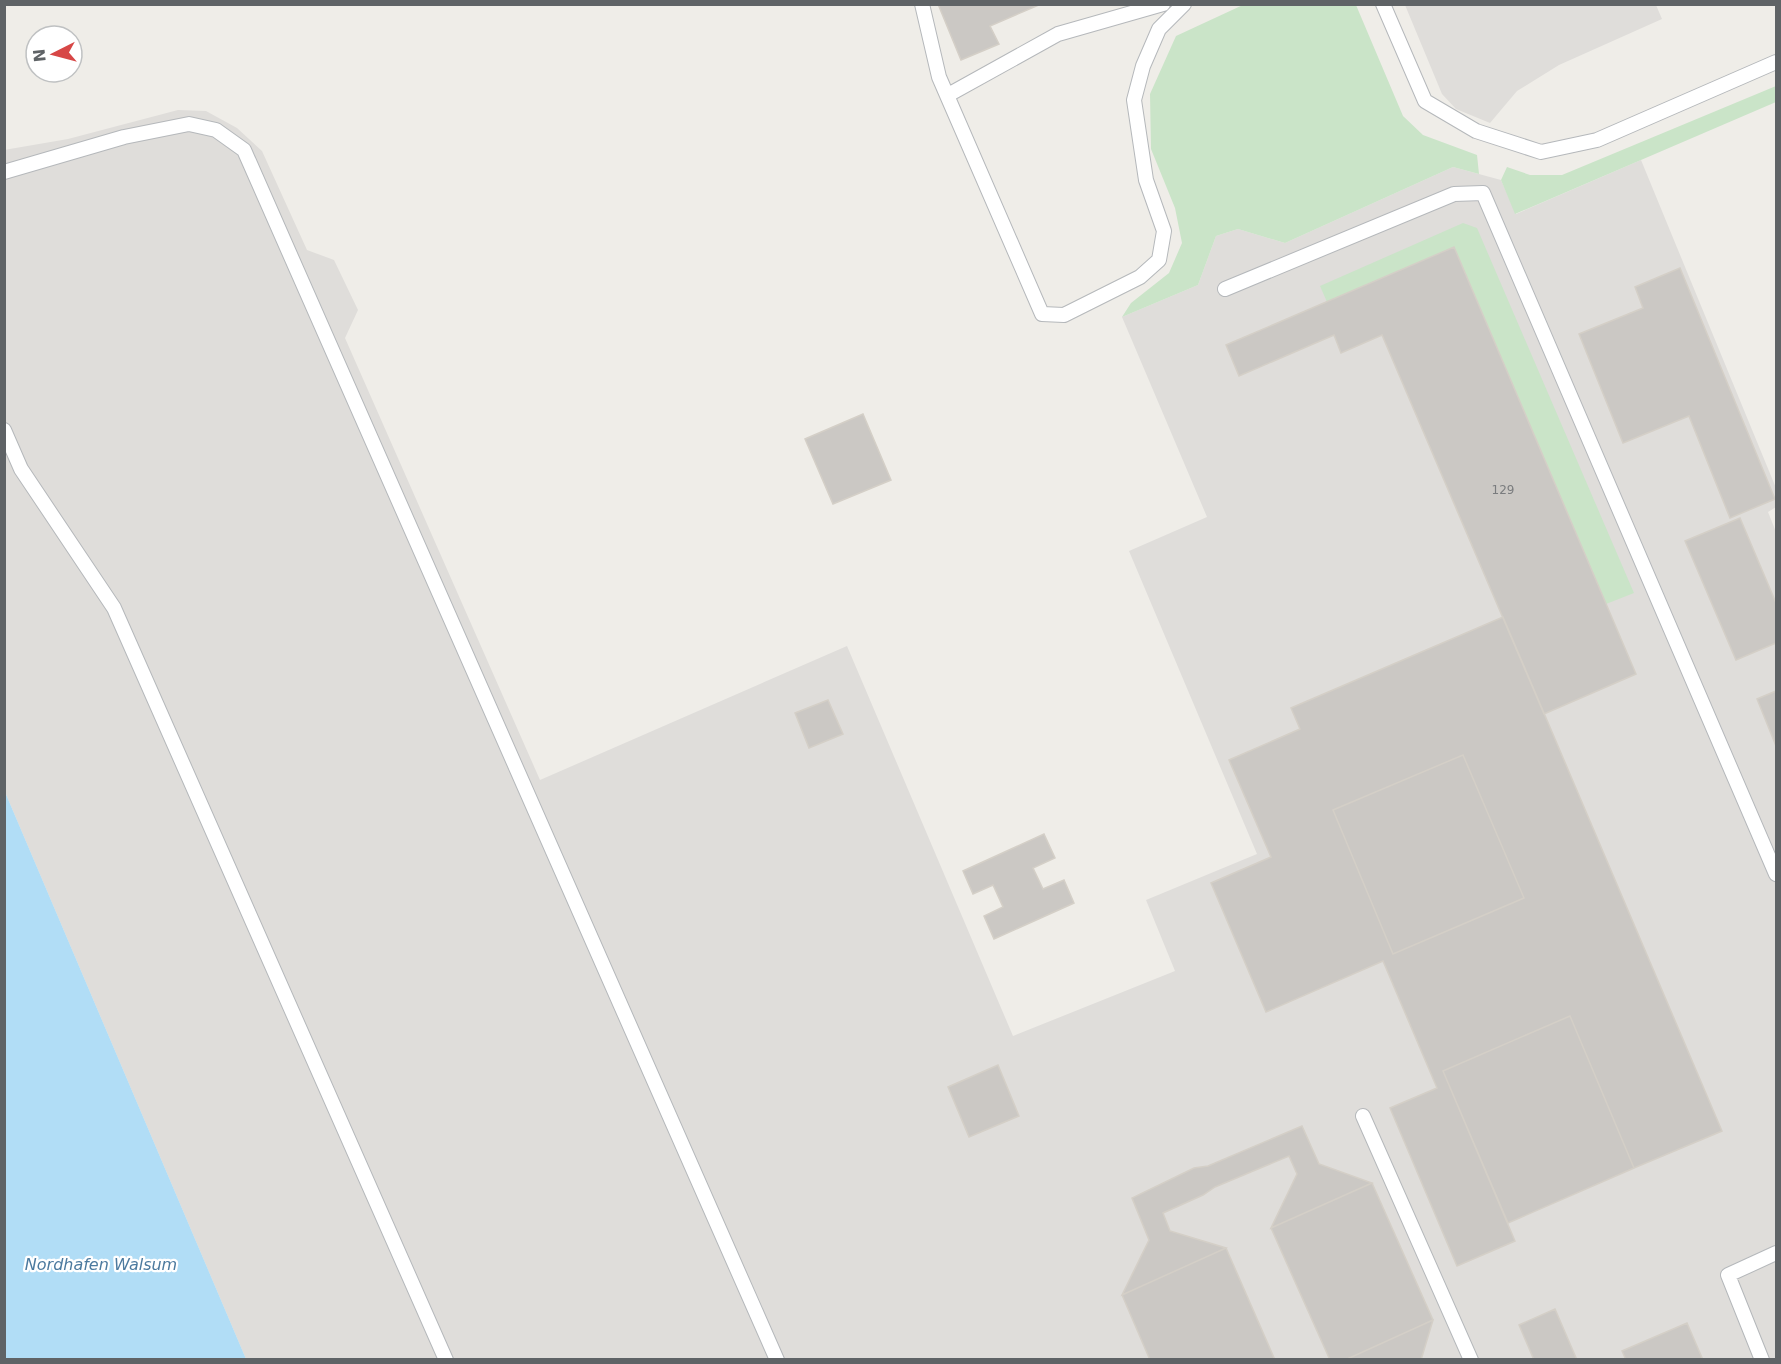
<svg xmlns="http://www.w3.org/2000/svg" width="1781" height="1364" font-family="'DejaVu Sans',sans-serif">
	<style>
		.industrial { fill: #dfddda }
		.green { fill: #cae4c8 }
		.water { fill: #b1ddf6 }
		.building { fill: #cbc8c4; stroke: #d4cfc7; stroke-width: 1.5; fill-rule: evenodd }
		.lines { fill: none; stroke-linecap: round; stroke-linejoin: round }
		.lane-casing { stroke: #b5b8bb; stroke-width: 16 }
		.lane { stroke: #fff; stroke-width: 14 }
		.labels { text-anchor: middle; stroke-width: 4.5; stroke-linejoin: round; paint-order: stroke }
		.number-label { font-size: 12px; fill: #7a7c7e }
		.water-label { font-size: 16px; font-style: italic; fill: #4c7a9f; stroke: #fff }
	</style>
	<rect width="100%" height="100%" fill="#efede8"/>
	<path class="industrial" d="M1405 5H1656L1662 19 1559 65 1517 91 1490 123 1456 109 1442 94Z
		M178 110 206 111 237 128 262 151 307 250 334 260 358 310 345 338 540 780 847 646 1013 1036 1175 971 1146 900 1257 854 1129 551 1207 517 1122 317 1198 285 1216 236 1238 229 1285 243 1453 167 1501 180 1516 214 1641 160 1776 488V507L1768 512 1776 532V1359H246L5 792 4 150 68 139Z"/>
	<path class="green" d="M1245 4 1356 5 1403 116 1423 135 1477 155 1479 174 1453 167 1285 243 1238 229 1216 236 1198 285 1122 317 1131 303 1169 273 1182 243 1175 208 1151 149 1150 94 1176 36Z
		M1776 86V102L1515 214 1501 180 1507 167 1530 175H1562Z
		M1463 223 1477 228 1634 593 1606 604 1454 247 1327 302 1320 286Z"/>
	<path class="water" d="M4 792H5L246 1359H5Z"/>
	<path class="building" d="M938 4H1041L990 26 999 44 961 60Z
		M1454 247 1636 674 1544 714 1382 335 1341 353 1334 335 1239 376 1226 345Z
		M1680 268 1775 499 1730 518 1689 416 1623 443 1579 334 1643 308 1635 287Z
		M863 414 891 480 833 504 805 439Z
		M1740 518 1776 603V643L1736 660 1685 541Z
		M1503 617 1722 1131 1634 1168 1570 1016 1443 1071 1515 1241 1457 1266 1390 1108 1437 1088 1383 961 1266 1012 1211 883 1271 857 1229 760 1300 729 1291 708ZM1463 755 1524 898 1393 954 1333 810Z
		M1776 691V746L1757 699Z
		M828 700 843 734 809 748 795 713Z
		M1463 755 1524 898 1393 954 1333 810Z
		M1044 834 1055 858 1033 868 1043 889 1064 880 1074 903 994 939 984 916 1003 907 993 885 973 894 963 871Z
		M1570 1016 1634 1168 1508 1223 1443 1071Z
		M998 1065 1019 1116 969 1137 948 1087Z
		M1302 1126 1319 1164 1372 1183 1271 1228 1297 1174 1289 1156 1215 1187 1203 1195 1163 1213 1170 1231 1226 1248 1122 1295 1149 1240 1132 1198 1194 1168 1208 1166Z
		M1372 1183 1433 1320 1345 1360H1330L1271 1228Z
		M1226 1248 1275 1360H1150L1122 1295Z
		M1555 1309 1577 1360H1534L1519 1325Z
		M1433 1320 1421 1360H1345Z
		M1687 1323 1703 1360H1626L1622 1351Z"/>
	<g class="lines">
		<defs>
			<path id="lane" d="M922 4 939 77 1042 314 1064 315 1140 277 1159 260 1164 231 1146 180 1134 100 1143 66 1159 29 1184 4
				M1383 4 1425 101 1476 131 1541 152 1597 140 1776 62
				M948 95 1058 34 1163 4
				M4 172 124 137 189 124 216 130 244 150 777 1360
				M1225 289 1454 194 1483 193 1776 874
				M4 430 21 469 114 608 446 1360
				M1363 1116 1471 1360
				M1762 1360 1728 1275 1776 1253"/>
		</defs>
		<use href="#lane" class="lane-casing"/>
		<use href="#lane" class="lane"/>
	</g>
	<g class="labels">
		<g class="number-label">
			<text x="1503" y="494">129</text>
		</g>
		<g class="water-label">
			<text x="101" y="1270">Nordhafen Walsum</text>
		</g>
	</g>
	<rect width="1781" height="1364" fill="none" stroke="#5f6366" stroke-width="12"/>
	<g transform="translate(54 54) rotate(264)"><circle r="28" fill="#ffffff" stroke="#bfc1c2" stroke-width="1.5"/>
	<path d="M0-4.5L10 22L0 15L-10 22Z" fill="#d74746"/>
	<text y="-9" font-size="16" font-weight="bold" text-anchor="middle" fill="#5f6366">N</text>
	</g>
</svg>
